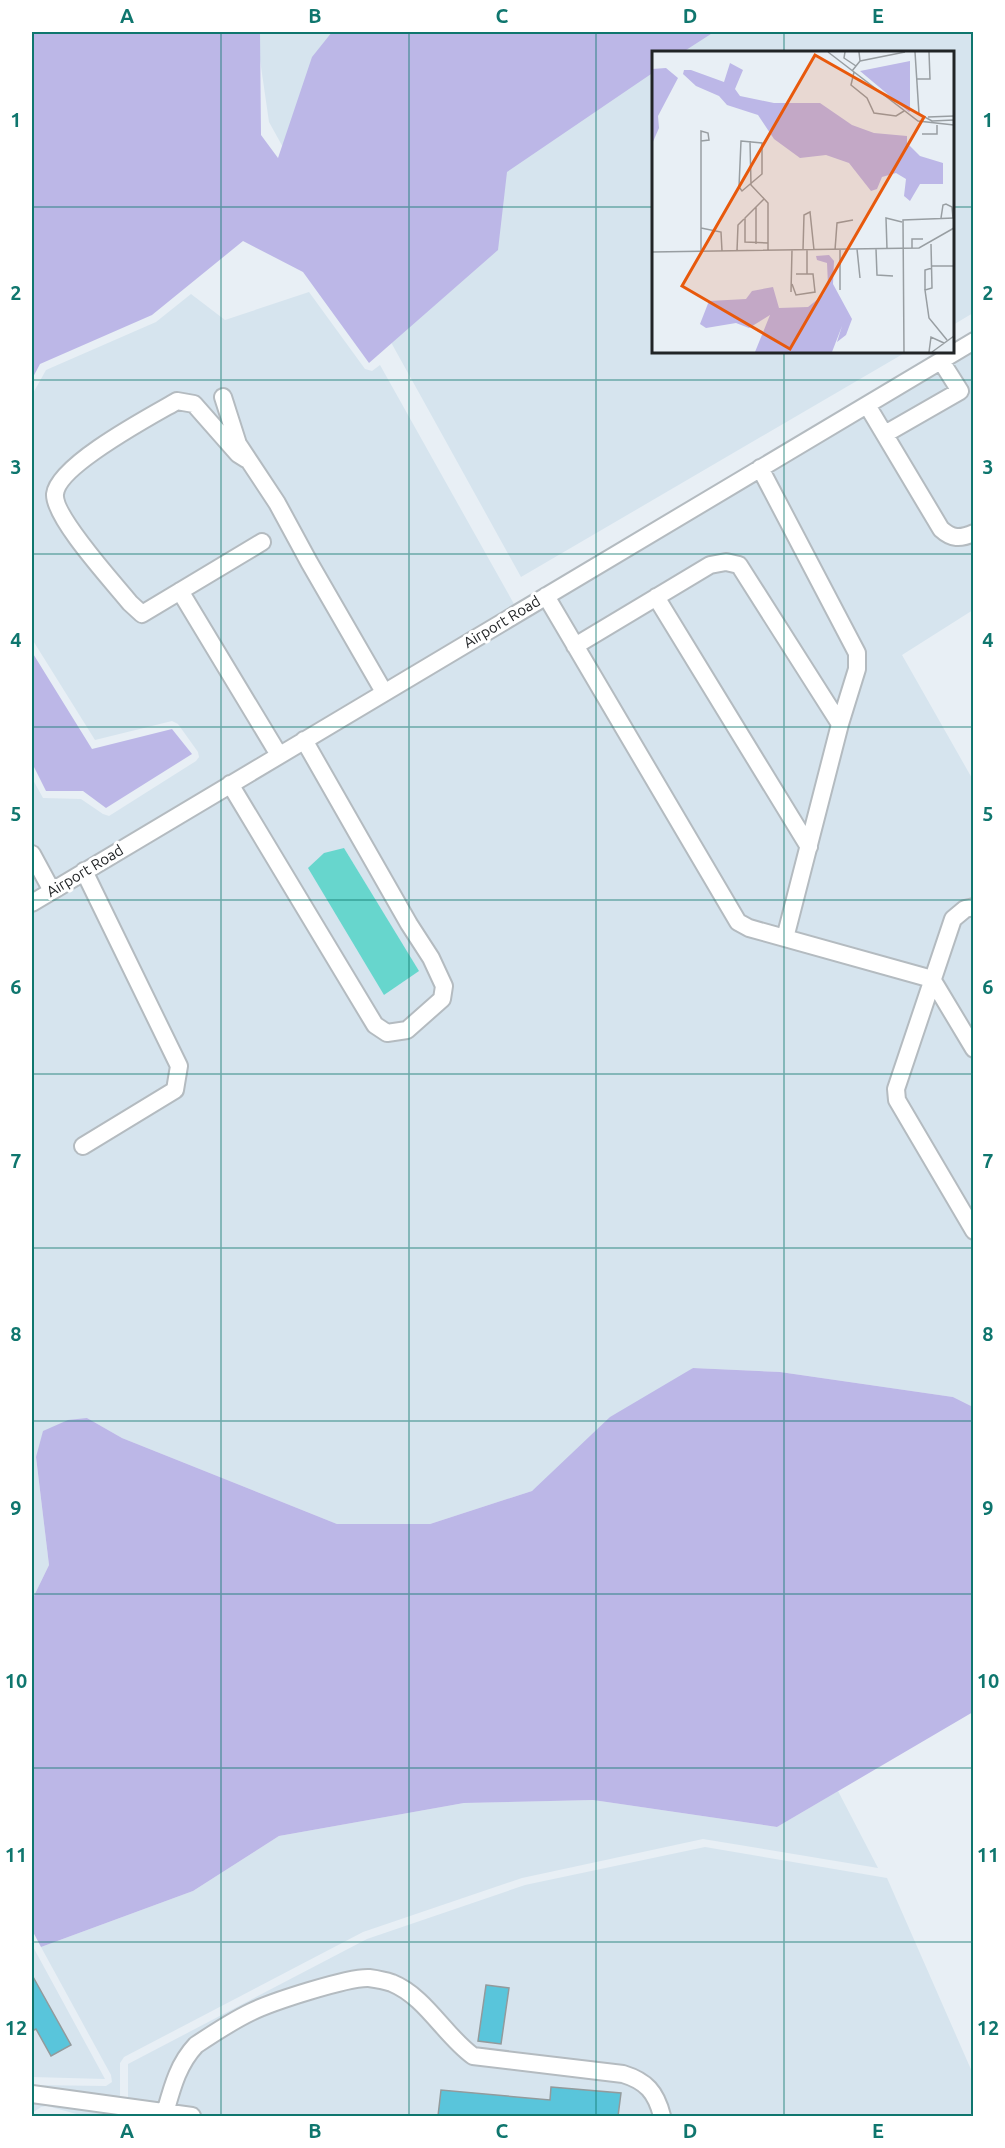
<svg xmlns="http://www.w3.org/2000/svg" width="1005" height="2148" font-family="Ubuntu,sans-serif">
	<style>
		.built { fill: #d6e4ee; fill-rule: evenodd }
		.green { fill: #bcb7e7 }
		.water { fill: #67d6cd }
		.building { fill: #59c5db; stroke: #929a9c; stroke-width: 1.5 }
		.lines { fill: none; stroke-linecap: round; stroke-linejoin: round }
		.minor-casing { stroke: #b4bbc0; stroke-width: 20 }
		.minor { stroke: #fff; stroke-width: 16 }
		.grid { fill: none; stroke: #0f766e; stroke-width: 1.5; stroke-opacity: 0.55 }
		.labels { text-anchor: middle; stroke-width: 6; stroke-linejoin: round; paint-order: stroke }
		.street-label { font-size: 15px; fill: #212426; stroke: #fff }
		.inset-road { fill: none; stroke: #989ea2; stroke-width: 1.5 }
		.view { fill: #e8590c; fill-opacity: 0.15; stroke: #e8590c; stroke-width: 3 }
		.inset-edge { fill: none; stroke: #212426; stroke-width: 3 }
		.neatline { fill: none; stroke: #0f766e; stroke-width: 2 }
		.grid-label { font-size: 20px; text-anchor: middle; font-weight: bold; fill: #0f766e }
	</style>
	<rect width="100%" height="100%" fill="#e8eff5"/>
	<path class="built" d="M256 32H973V313L953 325 952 52H654V351H908L521 577 269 122Z
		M309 292 365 369 372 371 380 365 514 604 32 892V778L43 798 81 799 103 814 109 816 196 761 199 757 198 752 178 724 172 721 95 740 32 639V395L46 370 156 322 191 294 225 320Z
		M973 352V610L902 655 973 780V1407L953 1397 780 1372 693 1368 532 1491 430 1524H337L122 1438 87 1418 36 1457 49 1565 32 1600V914ZM344 848 418 971 384 995Z
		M838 1791 878 1868 703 1839 522 1878 363 1932 124 2057 120 2063V2097L32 2085 106 2086 112 2082 111 2075 41 1947 193 1891 279 1836 464 1803 593 1800 777 1827Z
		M705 1847 887 1878 973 2074V2116H128V2064L367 1939 525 1885Z
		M32 1945 105 2079 32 2077Z
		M32 2103 120 2116H84L47 2106 41 2107 32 2113Z"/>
	<path class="green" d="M32 32H260L261 135 278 158 312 57 332 32H714L683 52H654V72L507 172 498 250 369 363 303 272 243 241 152 315 40 364 32 379Z
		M32 652 92 749 172 729 192 754 106 808 83 791H46L32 763Z
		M693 1368 780 1372 953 1397 973 1407V1712L777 1827 593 1800 464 1803 279 1836 193 1891 41 1947 32 1930V1600L49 1565 36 1457 43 1431 68 1420 87 1418 122 1438 337 1524H430L532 1491 610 1417Z"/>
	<path class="water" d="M344 848 419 971 384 995 308 868 324 853Z"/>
	<path class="building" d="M32 1975 71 2045 51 2056 36 2029 32 2031Z
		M486 1985 509 1988 501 2044 478 2041Z
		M551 2087 621 2093 618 2116H438L441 2090 550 2100Z"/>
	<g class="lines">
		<defs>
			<path id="minor" d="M223 397 238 444 277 503 309 562 384 692
				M867 405 941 529C952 539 960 539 974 533
				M885 434 960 391 941 361
				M246 459 238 454 194 404 177 401C151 416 58 465 55 494 53 517 114 583 130 603L142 614 262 542
				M760 468 857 653V669L840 724
				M180 591 279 755
				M546 596 738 922 749 928 932 979 974 1049
				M656 597 809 847
				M575 646 710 565 726 562 739 565 840 724 785 938
				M230 784 375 1025 387 1033 407 1030 442 999 444 986 431 958 409 924 304 740
				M32 854 52 891
				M32 903 974 341
				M974 907 965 909 953 919 896 1089 897 1100 974 1231
				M83 1146 175 1090 179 1066 84 871
				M32 2094 192 2116
				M165 2113C172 2088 178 2064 196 2045 214 2033 232 2021 251 2012 271 2002 348 1977 369 1978 376 1979 386 1981 392 1983 426 1997 444 2035 473 2056L623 2074C646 2081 656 2092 662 2116"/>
		</defs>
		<use href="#minor" class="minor-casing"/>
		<use href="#minor" class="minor"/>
	</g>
	<path class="grid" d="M221 32V2116M409 32V2116M596 32V2116M784 32V52M32 207H654M952 207H974M784 351V2116M32 380H974M32 554H974M32 727H974M32 900H974M32 1074H974M32 1248H974M32 1421H974M32 1594H974M32 1768H974M32 1942H974"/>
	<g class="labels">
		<g class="street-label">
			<text transform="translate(502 622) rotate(-31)" y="5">Airport Road</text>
			<text transform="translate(85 871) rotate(-31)" y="5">Airport Road</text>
		</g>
	</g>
	<g transform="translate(652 51)">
		<rect width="302" height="302" fill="#e8eff5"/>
		<path d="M258 10V60L257 61 208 20ZM78 12 91 19 83 38 88 45 122 52H168L200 74 222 82 255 85V92L268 105 291 112V133H268L258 150 252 145 254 128 244 122 230 126 225 138 219 140 197 112 174 104 148 107 122 88 106 64 75 54 67 45 44 35 31 23 32 19H39L72 31ZM14 17 26 27 6 65 7 77 0 93V18ZM177 204 182 210 181 233 200 268 194 284 185 291 190 275 180 301H103L118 264 97 277 84 272 54 277 48 273 57 250 94 248 100 240 121 236 127 257 156 256 171 244 176 234 175 212 165 209 164 205Z" fill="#bcb7e7"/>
		<path class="inset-road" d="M176 1 266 70 302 74M193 1 192 7 204 15M263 1 267 63 280 70 302 69M208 10 253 1M200 20 208 10 207 1M202 21 199 34 215 47 222 62 244 65 252 60M264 28H278L277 1M276 66 302 65M270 83H285V74M49 90 57 89 56 82 49 80V201M89 90 110 92V123L90 140 87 136ZM98 90 99 134 116 152V200M112 148 93 167V191L116 192M104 156V193M289 167 291 154 294 153 300 156 301 167M49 177 69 181 70 200M279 193 280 237 273 239 277 267 295 289M260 197V188H271M205 198 208 227M224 198 225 224 241 225M235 198 234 167 250 171M151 199 152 164 158 161 162 199M155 199V223M183 199 185 172 201 169M85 200 86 174 92 168M0 201 267 197 302 177M280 215H302M140 233 144 244 163 241 161 223H144M188 239V199M273 239V219L280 217M139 241 140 199M252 301 251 169 302 167M277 301 279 286 292 292M280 301 302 285"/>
		<path class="view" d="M163 4 272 66 138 298 30 235Z"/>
		<rect width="302" height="302" class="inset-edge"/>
	</g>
	<rect width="1005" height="2148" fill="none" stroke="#ffffff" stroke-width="66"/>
	<rect x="33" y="33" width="939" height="2082" class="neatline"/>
	<g class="grid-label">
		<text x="127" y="23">A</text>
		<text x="315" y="23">B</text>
		<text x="502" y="23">C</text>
		<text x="690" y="23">D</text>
		<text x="878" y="23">E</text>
		<text x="16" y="127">1</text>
		<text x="988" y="127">1</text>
		<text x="16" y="300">2</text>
		<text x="988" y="300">2</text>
		<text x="16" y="474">3</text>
		<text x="988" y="474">3</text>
		<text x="16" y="647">4</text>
		<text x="988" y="647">4</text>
		<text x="16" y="821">5</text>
		<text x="988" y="821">5</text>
		<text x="16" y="994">6</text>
		<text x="988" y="994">6</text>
		<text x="16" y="1168">7</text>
		<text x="988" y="1168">7</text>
		<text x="16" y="1341">8</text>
		<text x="988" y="1341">8</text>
		<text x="16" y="1515">9</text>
		<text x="988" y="1515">9</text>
		<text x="16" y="1688">10</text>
		<text x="988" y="1688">10</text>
		<text x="16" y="1862">11</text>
		<text x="988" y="1862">11</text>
		<text x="16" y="2035">12</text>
		<text x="988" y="2035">12</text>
		<text x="127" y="2138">A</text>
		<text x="315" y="2138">B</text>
		<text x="502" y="2138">C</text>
		<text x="690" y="2138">D</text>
		<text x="878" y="2138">E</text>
	</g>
</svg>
